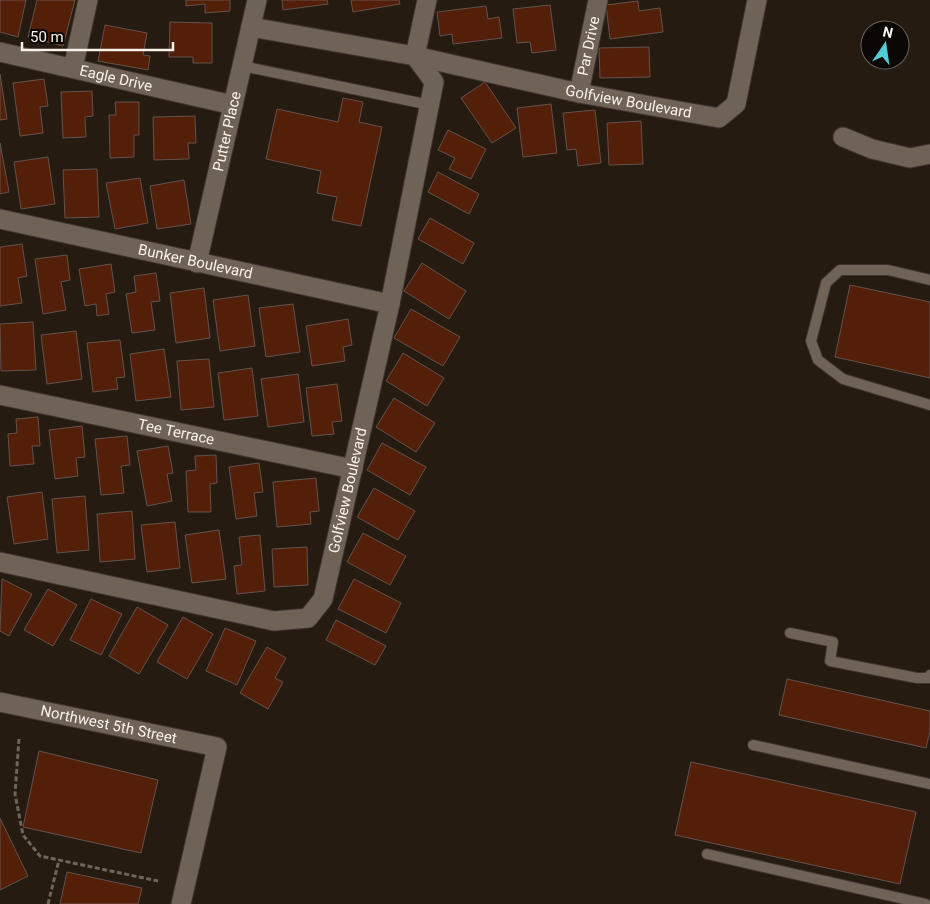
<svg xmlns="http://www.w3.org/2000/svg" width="930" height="904" font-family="Roboto,sans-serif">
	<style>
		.building { fill: #541f09; stroke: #63524c }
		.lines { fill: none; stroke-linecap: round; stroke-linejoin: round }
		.lane-casing { stroke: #3d3530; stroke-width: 12 }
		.street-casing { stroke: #3d3530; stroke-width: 21 }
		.path { stroke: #6d645b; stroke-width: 3; stroke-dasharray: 5 2.5; stroke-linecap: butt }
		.lane { stroke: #6f6256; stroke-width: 10 }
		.street { stroke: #6f6256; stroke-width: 19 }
		.labels { text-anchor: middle; stroke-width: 4; stroke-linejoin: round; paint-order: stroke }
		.street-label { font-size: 15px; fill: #f9f2eb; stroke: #0b0704 }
	</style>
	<rect width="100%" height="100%" fill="#251b11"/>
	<path class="building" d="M0 0H26L18 37 0 32Z
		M37 0H75L63 46 28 37Z
		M186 0H230V11L205 13V4L186 6Z
		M282 0H327L328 4 283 10Z
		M351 0H399L400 4 353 12Z
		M638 1 639 11 660 8 663 32 610 39 606 5Z
		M550 5 556 50 532 53 530 42 517 43 513 9Z
		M486 6 488 19 499 17 502 38 453 44 452 34 440 36 437 12Z
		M170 22 212 23V63H193V57H169Z
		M105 25 147 33 143 55 150 56 148 70 98 61Z
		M649 47 650 77 600 78 599 48Z
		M0 74 7 119 0 120Z
		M44 79 48 106 40 107 43 133 20 136 13 83Z
		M485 82 516 128 492 143 461 98Z
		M92 91 93 116 85 117 86 137 63 138 61 92Z
		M343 98 363 102 359 122 382 127 361 226 332 220 337 197 317 193 321 171 266 159 277 109 338 122Z
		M115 102H139V135H134V157L110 158 109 115H116Z
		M551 104 557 153 523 157 517 108Z
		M595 110 601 163 578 166 576 149 567 150 563 113Z
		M195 116 196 143H188L189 159 154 160 153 117Z
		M641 121 643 164 609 165 607 123Z
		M448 130 486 149 471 179 449 169 455 158 438 150Z
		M0 143 9 192 0 194Z
		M48 157 55 204 21 209 14 162Z
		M97 169 99 217 65 218 63 170Z
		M438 172 479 194 469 214 428 192Z
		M140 178 148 223 115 229 106 183Z
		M184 180 191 224 157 229 150 186Z
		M430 218 474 243 463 264 418 239Z
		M22 244 27 276 18 278 22 303 0 306V247Z
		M67 255 70 280 61 282 66 310 43 314 35 259Z
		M422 263 466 291 449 319 404 291Z
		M111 264 115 292 106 294 109 314 97 316 96 304 85 306 79 269Z
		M156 273 160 301 151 302 155 330 132 333 126 294 136 292 134 276Z
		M850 285 930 302V378L835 357Z
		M204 288 210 338 176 343 170 293Z
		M248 295 255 346 220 351 213 300Z
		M293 304 300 352 266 357 259 308Z
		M411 309 460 337 443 366 394 338Z
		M348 319 352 345 343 347 345 361 312 366 306 326Z
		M33 322 36 370 1 371 0 324Z
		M76 331 82 379 47 384 41 335Z
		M120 340 125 377 116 378 118 389 93 392 87 343Z
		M164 349 171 397 136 401 130 354Z
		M403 353 444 378 427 406 386 381Z
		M209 359 214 407 181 410 177 361Z
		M252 368 258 416 224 420 218 373Z
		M298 374 304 422 268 427 261 379Z
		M337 384 342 421 332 422 334 434 312 436 306 388Z
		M394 398 435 423 416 452 376 427Z
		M38 417 40 446H32L34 464 10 466 8 434 17 433 16 419Z
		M82 426 85 457 76 458 78 476 55 479 49 430Z
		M127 436 130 465 121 466 124 493 101 495 95 439Z
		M382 443 426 467 410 495 367 470Z
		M168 446 173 473 167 474 172 501 147 506 137 451Z
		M216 455 217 483 210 484 211 512H188L186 471 196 470 195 456Z
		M259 463 263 492 254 493 257 516 236 519 229 467Z
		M316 478 319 511 310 512 311 524 277 527 273 482Z
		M374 488 415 511 398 540 357 517Z
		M42 492 48 539 14 544 7 497Z
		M85 496 89 550 57 553 52 499Z
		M132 511 135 559 100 562 97 514Z
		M175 522 180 568 147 572 141 525Z
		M219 530 226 579 192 583 185 535Z
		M363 533 406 556 390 585 347 562Z
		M260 535 265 591 237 594 234 566 242 565 239 537Z
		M307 547 308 585 274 587 272 549Z
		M2 579 32 594 9 636 0 631Z
		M354 579 401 603 386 633 338 609Z
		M48 589 77 605 53 646 24 630Z
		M91 599 122 614 101 655 70 640Z
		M137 607 168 625 139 674 109 656Z
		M183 617 213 634 187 679 157 662Z
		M336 620 386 646 375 665 326 640Z
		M225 628 256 641 237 685 206 671Z
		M267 647 286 658 275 678 283 682 268 709 240 693Z
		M787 679 930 711V731L926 748 779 715Z
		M39 751 158 780 141 853 23 827Z
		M691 762 916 812 900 884 675 835Z
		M0 818 28 876 0 890Z
		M67 872 142 888 138 904H60Z"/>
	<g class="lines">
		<defs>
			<path id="lane" d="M242 66 430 105
				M930 280 888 270H840L826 283 811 341 818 360 843 379 930 405
				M790 633 833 642 830 661 917 678H929L930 675
				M753 745 930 784
				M707 854 926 904"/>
			<g id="street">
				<path id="s1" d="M251 27 415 56 579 93 719 118 736 104 757 0"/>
				<path id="s2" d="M0 52 233 105"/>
				<path d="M73 68 88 0"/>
				<path id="s3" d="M579 93 598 0"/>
				<path d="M843 137 872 149 910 158 930 154"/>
				<path id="s4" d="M0 219 390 304"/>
				<path id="s5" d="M197 263 257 0"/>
				<path id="s6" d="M0 395 353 469"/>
				<path id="s7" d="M0 562 274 621 308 618 323 599 390 304 434 82 415 56 427 0"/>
				<path id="s8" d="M0 702 217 747 181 904"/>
			</g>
		</defs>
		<use href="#lane" class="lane-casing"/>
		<use href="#street" class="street-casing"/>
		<path class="path" d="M19 739 15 794 23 835 40 856 158 881
			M48 904 59 860"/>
		<use href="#lane" class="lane"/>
		<use href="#street" class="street"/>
	</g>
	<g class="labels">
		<g class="street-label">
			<text dy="5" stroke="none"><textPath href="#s3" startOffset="48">Par Drive</textPath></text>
			<text dy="5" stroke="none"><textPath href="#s2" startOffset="119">Eagle Drive</textPath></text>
			<text dy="5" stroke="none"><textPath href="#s1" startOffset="385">Golfview Boulevard</textPath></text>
			<text dy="5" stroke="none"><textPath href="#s5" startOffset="135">Putter Place</textPath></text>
			<text dy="5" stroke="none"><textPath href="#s4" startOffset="200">Bunker Boulevard</textPath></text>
			<text dy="5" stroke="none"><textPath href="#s6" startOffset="180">Tee Terrace</textPath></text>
			<text dy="5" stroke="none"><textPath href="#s7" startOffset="450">Golfview Boulevard</textPath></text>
			<text dy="5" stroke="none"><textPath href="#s8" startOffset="111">Northwest 5th Street</textPath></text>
		</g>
	</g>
	<g transform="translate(885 45) rotate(13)"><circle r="24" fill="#0b0704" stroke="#6a6560"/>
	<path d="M0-4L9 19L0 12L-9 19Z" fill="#52cbd7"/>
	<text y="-8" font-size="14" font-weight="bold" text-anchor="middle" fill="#f9f2eb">N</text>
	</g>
	<path d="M22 42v8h151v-8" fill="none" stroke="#f9f2eb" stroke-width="2.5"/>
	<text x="30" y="42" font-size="15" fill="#f9f2eb" stroke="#0b0704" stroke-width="4" paint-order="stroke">50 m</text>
</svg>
